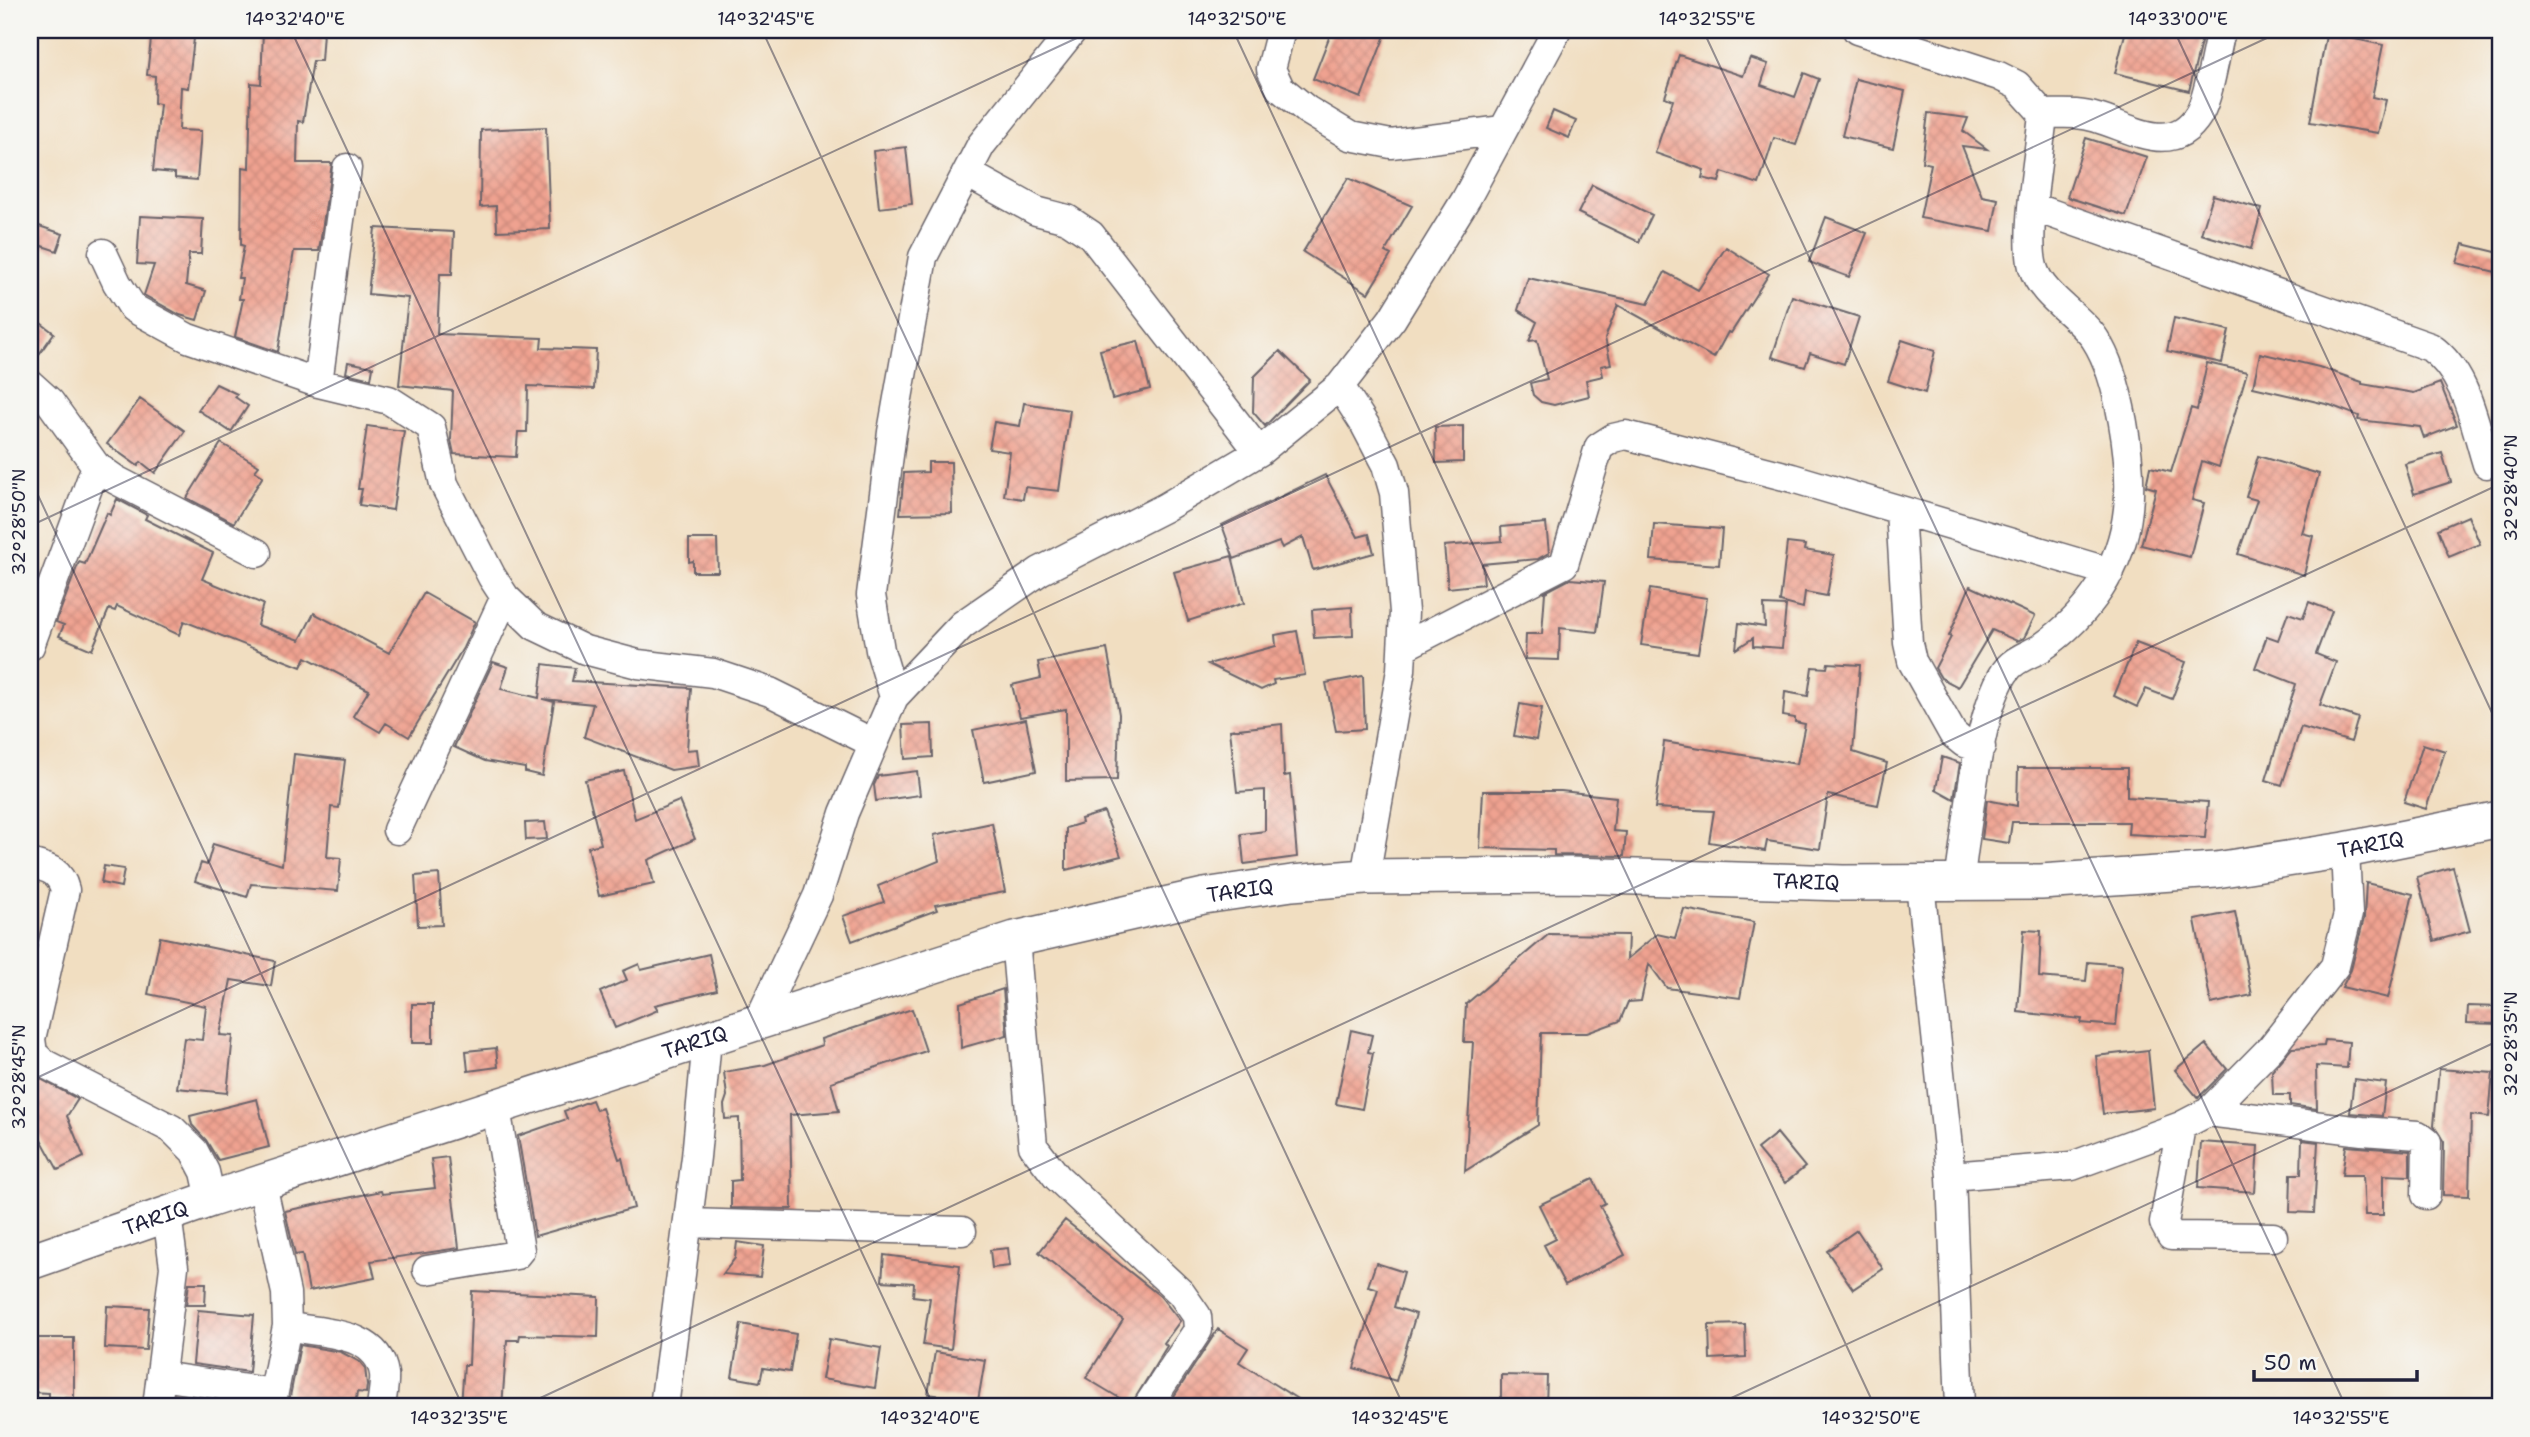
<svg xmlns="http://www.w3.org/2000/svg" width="2530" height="1437" font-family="'Shantell Sans',sans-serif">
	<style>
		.building { fill: url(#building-cross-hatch) }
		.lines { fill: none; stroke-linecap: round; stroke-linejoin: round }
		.minor-casing { stroke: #6a646a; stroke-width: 31 }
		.major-casing { stroke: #6a646a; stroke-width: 38 }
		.minor { stroke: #fff; stroke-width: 28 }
		.major { stroke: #fff; stroke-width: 35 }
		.ticks { fill: none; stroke: #22223b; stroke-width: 2; stroke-opacity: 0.45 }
		.labels { text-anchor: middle; stroke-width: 7; stroke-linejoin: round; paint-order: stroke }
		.street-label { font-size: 21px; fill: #22223b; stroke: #f6f6f2 }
		.neatline { fill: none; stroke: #22223b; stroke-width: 2.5 }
		.ticks-label { font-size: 18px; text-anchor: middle; fill: #22223b }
	</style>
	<defs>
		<pattern id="building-cross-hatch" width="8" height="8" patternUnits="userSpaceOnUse" patternTransform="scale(1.75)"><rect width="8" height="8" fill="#efa290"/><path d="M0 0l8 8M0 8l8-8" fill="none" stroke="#cd8b7d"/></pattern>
	</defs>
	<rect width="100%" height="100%" fill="#f6f6f2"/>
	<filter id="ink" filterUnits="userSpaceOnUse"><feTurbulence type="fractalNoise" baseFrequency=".0143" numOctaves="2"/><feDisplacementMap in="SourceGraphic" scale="14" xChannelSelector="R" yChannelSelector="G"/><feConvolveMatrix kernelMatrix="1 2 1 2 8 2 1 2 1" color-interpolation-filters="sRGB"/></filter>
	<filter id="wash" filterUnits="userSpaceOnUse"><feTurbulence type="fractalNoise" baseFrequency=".00686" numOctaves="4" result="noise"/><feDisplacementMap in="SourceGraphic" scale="28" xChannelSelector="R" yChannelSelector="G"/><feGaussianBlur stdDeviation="1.57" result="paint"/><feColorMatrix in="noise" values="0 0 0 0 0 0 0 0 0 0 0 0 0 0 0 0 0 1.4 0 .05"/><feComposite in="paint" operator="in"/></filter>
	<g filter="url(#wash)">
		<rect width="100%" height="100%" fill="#f1dec1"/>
		<g id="blocks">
			<path class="building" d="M152 30H195L188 88 181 87 179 130 201 131 197 180 175 178V173L153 171 160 104 154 103 155 76 147 75Z
				M263 30 323 32 321 61H313L303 122 298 121 297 163H332L319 251H294L278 352 235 337 243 299H239L242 278H238L244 246 241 245 242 167 249 168 251 83 261 84Z
				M1332 30H1387L1361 98 1313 79Z
				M2126 30H2204L2189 91 2115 73Z
				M2327 30 2351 32 2350 38 2383 45 2372 97 2386 100 2378 133 2310 122Z
				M1679 55 1743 76 1750 58 1768 64 1761 85 1795 97 1804 73 1819 79 1796 145 1774 138 1759 184 1722 172 1719 182 1702 178 1704 170 1655 153 1673 100 1665 97Z
				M1856 79 1905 91 1893 148 1842 136Z
				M1553 111 1576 121 1569 138 1546 128Z
				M1928 113 1968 118 1963 131 1987 149 1962 146 1982 196 1998 199 1992 231 1920 218 1931 164 1922 162Z
				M546 127 550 229 497 231 496 206 480 207 481 130Z
				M2086 138 2147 157 2126 216 2067 197Z
				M906 147 912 204 879 208 873 151Z
				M1348 178 1412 206 1385 252 1391 255 1368 293 1303 252Z
				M1592 185 1652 215 1639 242 1578 213Z
				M2213 195 2262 209 2251 249 2201 234Z
				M140 216 203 219 201 254H189L186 285 206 291 197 320 180 315 144 295 154 265 137 264Z
				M1826 217 1867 233 1849 277 1809 262Z
				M30 223 63 234 57 251 30 242Z
				M375 228 454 232 452 274H440L437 334 542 338 541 348 596 350 594 389 528 386 527 432H518L516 457 454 454 451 440 453 391 399 385 408 298 368 294Z
				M2463 244 2500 253V273L2457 263Z
				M1726 247 1769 274 1731 333 1728 332 1714 358 1618 305 1605 338 1611 364 1601 366 1603 376 1586 380 1589 396 1554 405 1541 402 1533 395 1530 383 1547 379 1537 340 1529 341 1537 322 1518 310 1528 278 1648 304 1665 272 1698 290Z
				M1792 296 1859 317 1844 364 1810 353 1805 367 1772 357Z
				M30 315 54 333 30 367Z
				M2174 318 2229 330 2222 363 2167 351Z
				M1902 340 1935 351 1925 393 1888 381Z
				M1138 341 1150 389 1112 399 1100 350Z
				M1280 351 1310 380 1265 426 1253 412 1254 377Z
				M2260 353 2319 367 2362 382V384L2414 393 2440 383 2457 425 2424 438 2420 427 2358 420 2359 416 2330 405 2253 387Z
				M348 362 373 367 371 379 346 373Z
				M2207 363 2247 372 2219 467 2202 461 2192 500 2204 503 2190 557 2141 545 2156 489 2146 486 2150 467 2171 472 2191 408 2197 410Z
				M216 384 237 394 235 397 248 406 231 432 198 410Z
				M140 399 185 431 155 473 141 462 138 466 107 444Z
				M1024 403 1070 410 1059 491 1025 487 1023 499 1004 496 1010 452 989 449 994 422 1020 426Z
				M367 426 404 431 393 510 359 505 362 489H358Z
				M1463 426V462L1436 463 1435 427Z
				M221 443 259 466 255 471 263 476 234 523 187 498Z
				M2442 453 2451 482 2414 494 2405 464Z
				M2258 456 2319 474 2302 533 2313 536 2304 575 2238 554 2257 500 2246 497Z
				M928 462H951L952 513 900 514 904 473 928 472Z
				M1325 475 1358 537 1369 534 1374 553 1313 570 1303 537 1282 548 1279 542 1234 559 1222 525Z
				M117 499 147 515 145 519 213 553 202 579 263 604 257 625 300 640 314 613 389 653 424 593 475 622 463 648 409 737 386 723 380 732 353 716 369 690 306 657 301 667 184 621 179 635 117 606 115 611 109 609 92 650 59 636 64 625 56 622 79 562 85 564 107 513 110 515Z
				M2468 516 2480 544 2449 557 2438 529Z
				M1546 523 1549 553 1538 559 1482 564 1484 584 1448 588 1444 546 1502 541 1501 527Z
				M1654 524 1722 529 1719 565 1651 560Z
				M689 539H717L718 572H693V561L689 562Z
				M1787 543 1805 545 1804 550 1834 555 1827 596 1805 592 1803 608 1780 602Z
				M1232 556 1244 603 1188 621 1174 572Z
				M1570 579 1604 582 1597 632 1560 628 1559 660 1525 659 1526 634H1542L1545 592Z
				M1970 586 2035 616 2024 638 2017 641 1992 630 1958 687 1941 678 1935 668 1951 637 1949 636Z
				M1650 589 1707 598 1698 653 1641 645Z
				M2309 602 2332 611 2316 654 2336 662 2320 705 2358 718 2351 742 2301 727 2282 785 2266 780 2296 684 2255 668 2267 636 2278 640 2288 613 2303 618Z
				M1764 605 1786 606 1782 648 1753 646V638L1736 649 1739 623 1765 627Z
				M1352 607 1353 636 1314 638 1312 610Z
				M1297 631 1305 675 1273 680 1274 684 1261 690 1208 664 1276 646 1275 635Z
				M2136 643 2186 662 2172 699 2146 689 2137 707 2114 696Z
				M1107 649 1119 714 1117 780 1066 781V709L1020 717 1012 685 1041 678 1038 662Z
				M493 662 508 667 501 689 539 698 543 664 575 668 572 681 691 688 687 750 697 749 699 766 671 770 584 737 593 704 543 699 554 702 542 776 525 772V768L485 761 454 747Z
				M1828 663 1860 665 1853 752 1887 763 1878 805 1828 795 1820 849 1767 841 1765 851 1709 842 1714 811 1655 808 1664 742 1797 764 1805 724 1795 722V718L1783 716 1785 692 1808 696 1812 667 1827 668Z
				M1363 676 1365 729 1336 731 1326 683Z
				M1520 704 1542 708 1536 740 1514 736Z
				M1026 719 1036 771 984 782 973 730Z
				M932 724 933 757 905 759 903 725Z
				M1282 724 1284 776 1290 775 1297 857 1244 864 1241 834 1265 831V790L1237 792 1230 730Z
				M2423 744 2445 751 2426 809 2404 802Z
				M294 754 345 760 339 808 331 807 327 857 341 858 338 891 251 884 247 897 195 881 201 863 207 865 213 844 282 865Z
				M1942 757 1960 763 1954 799 1936 789Z
				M2018 768H2127V797L2208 802 2205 838 2128 834 2129 822H2012L2009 843 1982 839 1987 800 2017 806Z
				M624 771 635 819 679 801 695 839 648 860 654 884 599 896 588 847 601 844 585 780Z
				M917 771 920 795 876 801 874 785 878 776Z
				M1483 791H1561L1616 797 1613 831 1626 832 1624 856 1554 855V850L1480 848Z
				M1104 812 1121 856 1066 870V828L1082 823 1081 819Z
				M545 822 547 839 526 840 525 823Z
				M992 823 1005 892 935 905 937 910 852 941 843 916 884 902 878 886 939 861 934 835Z
				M104 866 124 869 121 887 101 883Z
				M2453 867 2470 931 2434 941 2417 877Z
				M439 874 442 925 418 926 415 876Z
				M2366 883 2413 894 2388 998 2342 987 2351 970 2364 918Z
				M1684 909 1754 922 1740 998 1667 988 1649 964 1641 1001 1628 1002 1620 1021 1587 1033H1541L1538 1125 1465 1171 1473 1042H1464L1466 1004 1549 934 1628 935 1627 959 1657 934 1675 938Z
				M2235 912 2252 995 2211 1004 2195 920Z
				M2024 930 2041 931 2039 977 2086 981 2088 962 2122 965 2116 1026 2081 1023 2082 1019 2018 1012Z
				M160 937 275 961 271 986 231 980 220 1035 233 1036 227 1093 177 1088 184 1038 202 1040 206 1006 148 994Z
				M709 954 717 990 655 1005 658 1010 615 1028 600 992 627 980 623 971 639 964 641 970Z
				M1003 989 1007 1035 961 1048 960 1003Z
				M412 1004H433V1043H412Z
				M2468 1006 2500 1007 2499 1024 2467 1023Z
				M912 1009 926 1051 831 1082 839 1111 790 1115 792 1209 731 1208V1181L740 1180 739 1118 725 1119 724 1105 727 1096 724 1072 765 1065 822 1045 821 1039Z
				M1351 1030 1372 1035 1368 1052 1373 1053 1362 1109 1336 1104Z
				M2325 1040 2349 1042 2347 1068 2316 1066 2317 1109 2290 1105V1095H2273L2272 1071 2292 1048 2324 1046Z
				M2206 1044 2227 1069 2198 1098 2175 1070Z
				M496 1048 498 1067 468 1071 466 1051Z
				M2148 1050 2154 1108 2103 1114 2096 1056Z
				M2439 1069 2493 1073 2489 1117 2471 1115 2469 1196 2443 1195 2444 1142 2434 1126Z
				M30 1073 78 1099 67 1116 84 1157 58 1170 37 1132 30 1130Z
				M2354 1079 2386 1083 2382 1116 2350 1113Z
				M257 1099 269 1147 218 1160 206 1140 192 1125 190 1116Z
				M592 1100 596 1110 602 1108 619 1159 622 1158 634 1208 535 1236 518 1136 567 1119 564 1111Z
				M1777 1133 1805 1167 1785 1183 1757 1149Z
				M2302 1140 2318 1142 2314 1213 2290 1212 2291 1174H2301Z
				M2201 1142 2258 1146 2255 1192 2198 1188Z
				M2346 1146 2410 1151V1176L2383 1175V1215H2365L2363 1175H2342Z
				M448 1157 459 1248 371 1261 375 1278 309 1291 302 1254 295 1255 285 1211 381 1191 382 1194 435 1188 431 1159Z
				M1593 1179 1605 1203 1600 1206 1625 1255 1565 1285 1544 1245 1556 1239 1539 1205Z
				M1065 1220 1160 1296 1180 1321 1164 1343 1167 1346 1131 1405 1086 1378 1123 1320 1039 1252Z
				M1857 1230 1883 1269 1853 1289 1827 1251Z
				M737 1242 764 1246 760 1277 723 1274 735 1258Z
				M1008 1248 1010 1266 992 1268 990 1250Z
				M884 1255 960 1265 951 1349 923 1345 930 1298 913 1296 914 1283 882 1281Z
				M1376 1263 1404 1272 1394 1307 1416 1314 1396 1381 1354 1368 1378 1289 1368 1286Z
				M189 1283H206L205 1305H186Z
				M472 1291 599 1297 598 1337 520 1335 519 1340H507L502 1407 461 1405 464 1365H469Z
				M107 1306 149 1308 146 1350 105 1348Z
				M198 1310 254 1315 249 1372 193 1364Z
				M741 1324 796 1334 790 1372 763 1368 760 1382 732 1377Z
				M1745 1324 1746 1357 1710 1359 1709 1325Z
				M1218 1329 1248 1348 1239 1362 1310 1407H1167Z
				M30 1338H74V1399L49 1397V1393L30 1392Z
				M829 1339 881 1348 875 1388 822 1379Z
				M300 1345 341 1352 360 1362 365 1368 367 1385 366 1393 357 1392 355 1407H288Z
				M935 1352 985 1360 978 1401 928 1394Z
				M1501 1375 1547 1376 1546 1407H1501Z"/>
		</g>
	</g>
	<g filter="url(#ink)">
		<use href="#blocks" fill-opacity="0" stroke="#6a646a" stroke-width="2"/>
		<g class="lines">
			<defs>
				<path id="minor" d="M1281 30 1271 69 1280 88 1307 110 1350 136 1391 144 1503 130
					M1857 30 1999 76 2017 85 2043 114C2040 152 2024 233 2033 267 2041 296 2079 315 2095 339 2120 377 2133 464 2128 509 2122 568 2088 615 2041 648 2031 654 2017 658 2009 667 1978 701 1967 833 1959 882
					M2043 114C2062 114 2079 112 2097 118 2132 128 2173 157 2199 114 2209 97 2216 51 2221 30
					M967 173 1036 211 1067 219 1091 235 1259 452
					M2033 207 2430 347C2467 373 2474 423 2487 464
					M103 253 117 283 133 308 188 338 318 383 389 400 431 427 444 484 492 577 505 597 535 626 585 650 638 664 713 673 770 692 873 743
					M318 383 347 168
					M30 384 50 402 96 466 30 646
					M1340 386 1365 425 1386 465 1394 493 1404 612 1401 670 1365 877
					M96 466 116 480 257 553
					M1900 510 1908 643 1912 661 1953 734 1964 743 1981 747
					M1405 646 1564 564 1599 447 1613 438 1626 435 1792 478 2110 572
					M894 697 880 650 871 595 892 432 923 257 981 145 1073 30
					M397 830 505 597
					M30 863C48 868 60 870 65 890L31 1039 33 1053 43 1063 172 1129 194 1151 205 1172 211 1199
					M1920 884 1951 1176 1960 1407
					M1015 939 1033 1146 1057 1177 1181 1293 1197 1316 1198 1330 1147 1407
					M759 1020 818 895 844 813 894 697 962 625 1040 571 1164 508 1259 452 1340 386 1392 319 1466 199 1557 30
					M2208 1112 2362 1131 2418 1135 2427 1142 2426 1195
					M2181 1126 2164 1223 2171 1236 2273 1237
					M1951 1176 2072 1166 2181 1126 2208 1112 2271 1048 2335 966 2348 914 2345 850
					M262 1184 286 1293 287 1326 271 1407
					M688 1223 962 1231
					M427 1270 516 1255 520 1250 496 1108
					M287 1326C319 1334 378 1330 384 1374 385 1384 382 1397 381 1407
					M161 1376 273 1393
					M157 1407 174 1267 167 1215
					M664 1407 696 1157 707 1040"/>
				<g id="major">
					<path id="s1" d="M30 1262 211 1199 1015 939 1204 896 1292 883 1365 877 1570 875 1843 883 2041 882 2216 870 2345 850 2500 819"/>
				</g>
			</defs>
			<use href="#minor" class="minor-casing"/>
			<use href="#major" class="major-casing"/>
			<use href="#minor" class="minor"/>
			<use href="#major" class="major"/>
		</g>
	</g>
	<path class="ticks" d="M291 30 934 1407M762 30 1404 1407M1233 30 1875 1407M1703 30 2346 1407M2174 30 2500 730M30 478 463 1407M30 526 1094 30M30 1081 2284 30M521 1407 2500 484M1712 1407 2500 1040"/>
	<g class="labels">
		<g class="street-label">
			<text dy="7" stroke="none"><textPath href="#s1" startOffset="2401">TARIQ</textPath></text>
			<text dy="7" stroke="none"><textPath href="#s1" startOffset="1834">TARIQ</textPath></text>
			<text dy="7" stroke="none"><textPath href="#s1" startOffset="1267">TARIQ</textPath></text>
			<text dy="7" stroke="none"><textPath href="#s1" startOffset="700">TARIQ</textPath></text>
			<text dy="7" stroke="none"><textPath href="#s1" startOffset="133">TARIQ</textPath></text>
		</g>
	</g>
	<rect width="2530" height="1437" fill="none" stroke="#f6f6f2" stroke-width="77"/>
	<path d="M2254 1370v10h163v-10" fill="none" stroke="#22223b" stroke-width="3.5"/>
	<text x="2264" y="1370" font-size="21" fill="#22223b" stroke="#f6f6f2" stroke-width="5" paint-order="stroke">50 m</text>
	<rect x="38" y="38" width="2454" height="1360" class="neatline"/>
	<g class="ticks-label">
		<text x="295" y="25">14°32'40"E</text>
		<text x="766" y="25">14°32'45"E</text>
		<text x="1237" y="25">14°32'50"E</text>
		<text x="1707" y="25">14°32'55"E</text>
		<text x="2178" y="25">14°33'00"E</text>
		<text transform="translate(2511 488) rotate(-90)" y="6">32°28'40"N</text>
		<text transform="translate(19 522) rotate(-90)" y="6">32°28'50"N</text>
		<text transform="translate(2511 1044) rotate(-90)" y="6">32°28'35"N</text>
		<text transform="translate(19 1077) rotate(-90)" y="6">32°28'45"N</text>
		<text x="459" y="1424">14°32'35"E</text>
		<text x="930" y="1424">14°32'40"E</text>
		<text x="1400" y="1424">14°32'45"E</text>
		<text x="1871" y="1424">14°32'50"E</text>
		<text x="2341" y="1424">14°32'55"E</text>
	</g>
</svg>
